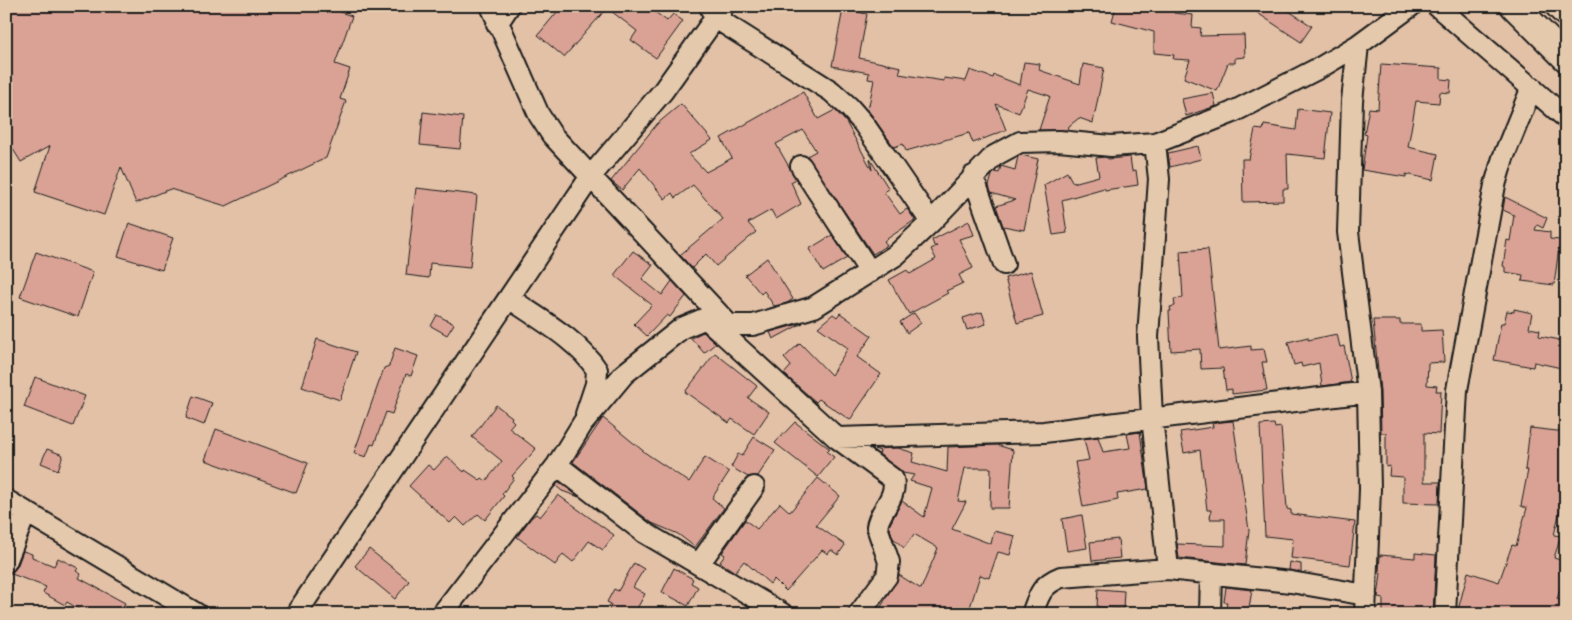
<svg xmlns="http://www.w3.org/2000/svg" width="1572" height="620" font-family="'Playpen Sans',sans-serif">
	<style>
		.building { fill: #daa295; stroke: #1c1c1c }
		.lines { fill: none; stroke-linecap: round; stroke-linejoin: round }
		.minor-casing { stroke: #1c1c1c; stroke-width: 24 }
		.major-casing { stroke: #1c1c1c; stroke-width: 30 }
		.minor { stroke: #e4c9ac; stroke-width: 20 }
		.major { stroke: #e4c9ac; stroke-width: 26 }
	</style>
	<rect width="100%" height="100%" fill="#e2c1a7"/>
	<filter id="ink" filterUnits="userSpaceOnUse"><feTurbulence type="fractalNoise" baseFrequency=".02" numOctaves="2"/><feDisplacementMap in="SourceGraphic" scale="10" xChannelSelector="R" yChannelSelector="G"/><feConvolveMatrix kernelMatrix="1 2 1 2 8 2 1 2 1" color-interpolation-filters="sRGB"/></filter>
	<g filter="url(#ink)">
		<path class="building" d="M6 6H342L340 12 352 16 335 64 350 69 340 99 346 101 326 158 226 206 170 189 136 203 121 167 104 215 35 192 50 146 21 162 6 138Z
			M562 6H647L667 21 673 14 683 21 656 58 631 40 637 31 607 8 564 57 538 35Z
			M1116 6H1166L1174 9V13L1193 15 1192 27 1201 28 1200 36 1244 35 1245 57 1235 58V63H1228L1217 91 1184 78 1190 60 1173 59 1174 55 1154 53V32L1112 21Z
			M1247 6H1281L1312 26 1301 42Z
			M843 9 867 14 859 58 901 67 899 74 944 81V78L966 81 970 70 993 78 994 75 1020 85 1024 62 1040 64 1039 70 1080 84 1083 64 1104 68 1093 123 1079 118 1069 126 1068 130H1039L1050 96 1028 89 1019 113 996 104 1006 130 973 143 969 133 906 151 903 144 894 147 868 110 874 80 868 79 869 73 832 66Z
			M1381 64 1441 68V79L1451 80 1450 93 1440 92 1439 103 1416 101 1408 147 1438 154 1433 180 1406 174V177L1362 170 1367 135 1364 134 1369 108 1378 109Z
			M803 92 818 119 835 110 846 122 872 170 870 159 889 189 884 192 900 214 907 209 915 220 884 241 887 245 873 254 807 156 816 151 803 130 776 144 796 179 791 182 801 204 776 219 771 210 748 223 756 232 716 266 706 254 692 268 680 255 723 219 693 185 675 198 672 193 665 199 640 168 622 190 611 181 657 124 681 104 712 140 689 154 706 172 732 158 721 138Z
			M1213 93 1216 106 1186 116 1182 99Z
			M1298 109 1330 113 1325 158 1287 154 1288 189H1283V201L1243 202 1242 159H1249L1255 129 1263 130 1264 125 1296 130Z
			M423 112 463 117 460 149 420 145Z
			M1198 146 1201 159 1170 167 1168 153Z
			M1021 155 1038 159 1024 230 1003 226 996 206 1015 200 991 193 989 186 992 175 995 172 999 173 1001 166 1015 170 1018 156Z
			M1105 157 1109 159 1130 157 1132 171 1136 170 1138 185 1105 190 1104 188 1062 200 1067 233 1053 235 1044 185 1067 172 1073 183 1099 176 1096 158Z
			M416 188 477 195 470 267 430 263 429 278 406 275Z
			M1505 197 1547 218 1543 228 1537 225 1535 230 1550 232V239L1560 240 1554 285 1522 281 1523 275 1505 272V267L1503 266 1507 240 1510 241 1514 215 1503 210Z
			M969 221 974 235 959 239 973 268 959 275 963 283 946 291 948 293 909 314 889 280 907 270 910 274 936 259 931 249 937 246H934L932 240Z
			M129 223 173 238 162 270 118 256Z
			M832 235 847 258 823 272 809 249Z
			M1208 249 1219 350 1251 346V350L1264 349 1267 362H1262L1267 390 1232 394V389L1226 390 1223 368 1201 369 1200 349 1171 351 1169 311H1171L1170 307 1175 306 1174 299 1183 298 1180 251Z
			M633 251 653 265 642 279 662 295 672 281 686 296 670 317 667 315 647 336 634 324 652 305 614 275Z
			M36 252 93 272 78 317 20 297Z
			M767 258 793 299 787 303 774 306 764 291 761 294 745 275Z
			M1031 271 1043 316 1017 323 1005 278Z
			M1514 309 1532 313 1529 328 1540 330 1539 336 1566 341V369L1534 362 1533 367 1494 360 1501 323H1504L1507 311 1514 312Z
			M982 312 986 324 967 330 963 318Z
			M840 313 872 336 857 357 881 374 850 420 819 399 816 402 784 374 791 366 784 358 800 343 831 375 848 348 818 327 833 314 837 317Z
			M914 313 921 323 907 333 900 322Z
			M437 315 454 324 447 335 431 326Z
			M1373 320H1400V324H1421V331L1442 330 1444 362 1428 363 1427 385 1437 386 1436 391H1441L1439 434 1424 433V482H1440L1439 504 1403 503V477L1389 476 1390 466 1386 467V433H1381L1380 391Z
			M803 323 773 339 770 332Z
			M703 332 716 343 704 353 691 338Z
			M1337 334 1340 347 1344 346 1351 382 1322 386 1319 363 1302 367 1301 363 1294 365 1288 342 1308 337V340Z
			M317 339 356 352 340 400 302 387Z
			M395 348 418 356 411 376 406 374 392 414 386 412 374 445 371 444 366 457 354 453 384 368 389 366Z
			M715 353 757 386 748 398 769 412 754 434 732 419 729 423 685 392Z
			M35 377 85 396 73 426 24 407Z
			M193 396 212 403 204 425 186 418Z
			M496 405 512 417 511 419 514 422 509 428 536 449 512 476 514 478 502 494 504 496 485 520 478 514 465 526 456 517 450 523 409 486 428 465 434 470 447 456 464 472 465 470 480 480 482 478 486 481 502 461 472 437Z
			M603 418 647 454 689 482 705 457 729 472 712 498 724 508 695 547 678 534 652 523 573 462Z
			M1233 421 1249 530 1245 565 1179 558 1177 544 1225 546V519H1210L1211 510H1207L1200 450 1184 453 1180 432 1213 427 1212 423Z
			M795 422 830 449 827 452 834 457 818 477 775 443Z
			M1274 424 1275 428 1281 427 1287 509 1291 510V514L1355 522 1350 565 1291 558 1293 539 1265 536 1260 425Z
			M1530 428 1566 432V486L1554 535 1561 536 1554 558 1566 562V572L1557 599 1564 601 1560 614H1504L1488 608 1486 612 1481 610 1480 614H1457L1468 572 1499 582 1512 545 1516 546 1527 508 1521 506 1528 470H1525Z
			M216 429 308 463 296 493 205 460Z
			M1140 432 1148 489 1117 494 1118 500 1083 507 1075 462 1089 460 1084 439 1098 437 1103 452 1130 448 1127 434Z
			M754 437 775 450 758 476 748 477 731 467 738 454 742 456Z
			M997 445 1013 450 1009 508H990L991 468H965L958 501 966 502 952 529 991 544 994 531 1015 536 1010 555 998 552 989 578 980 575 968 614H877L899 575 921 589 938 548 914 534 904 548 893 538 889 526 902 501 924 517 932 488 910 481 914 475 903 473 879 454 880 451 874 449 898 448 914 453 912 462 947 472 948 447Z
			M47 449 63 455 58 470 41 463Z
			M818 478 840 496 816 525 845 545 838 555 831 550 828 554 822 550 786 591 774 579 770 584 744 561 735 572 720 562 725 555 722 553 745 520 757 529 780 503 790 512Z
			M559 482 579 497 562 491 556 486Z
			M558 495 614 535 603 550 589 541 573 562 563 554 555 565 517 537 531 518 536 514 540 517Z
			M1082 515 1087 548 1067 551 1062 519Z
			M1118 539 1120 558 1092 561 1090 542Z
			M369 549 409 581 395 599 355 566Z
			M23 551 32 554V557L54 566 58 558 78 568 76 571 81 574 79 578 125 603 120 614H87L67 602 65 605 43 593 46 587 9 573 17 567Z
			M1415 553 1436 555 1433 614H1383V598L1378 597 1381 573H1379L1380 555 1415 558Z
			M1290 562 1301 564V572L1289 570Z
			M634 563 644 569 633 587 645 594 634 614H608L611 604 607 602 614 589 618 591Z
			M674 568 693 579 691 583 698 587 688 606 662 592Z
			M1226 587 1252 590 1248 614H1228V610L1226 609 1227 602H1224Z
			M1098 589 1124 591 1123 609 1097 607Z"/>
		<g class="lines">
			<defs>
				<path id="minor" d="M491 6 539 115 552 135 729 325
					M1437 6 1566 118
					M497 24 509 6
					M1358 45 1352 101 1348 232 1368 392 1370 489 1365 614
					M1155 143 1159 179 1148 337 1152 417 1168 569
					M801 166 870 272
					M973 176 1004 264
					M931 222 994 156 1020 142 1059 141 1111 146 1155 143 1231 113 1321 67 1358 45 1411 6
					M509 298C539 319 577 339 597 370L596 384 586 414
					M709 321 837 438 893 479C898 497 879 510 877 527L889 562 887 576 859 614
					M837 438 1044 432 1368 392
					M557 465 645 533 783 614
					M6 500 197 614
					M6 562 26 512
					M699 564 754 487
					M296 614 591 176 663 91 723 7
					M442 614 557 465 583 423 624 374 682 328 706 318 729 325H753L814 307 896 255 931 222 863 123 849 107 831 91 714 17 710 6
					M1032 614C1039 595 1041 585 1061 577L1168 569 1291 582 1366 595
					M1210 614 1211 573
					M1445 614 1457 390 1495 185 1503 158 1532 87"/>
				<path id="major" d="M1514 6 1566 58
					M1559 6 1566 13"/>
			</defs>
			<use href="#minor" class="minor-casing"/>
			<use href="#major" class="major-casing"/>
			<use href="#minor" class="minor"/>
			<use href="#major" class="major"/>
		</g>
	</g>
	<rect width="1572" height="620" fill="none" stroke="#e4c9ac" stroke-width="25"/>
	<rect x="12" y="12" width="1547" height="595" fill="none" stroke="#1c1c1c" stroke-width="2" filter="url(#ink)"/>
</svg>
